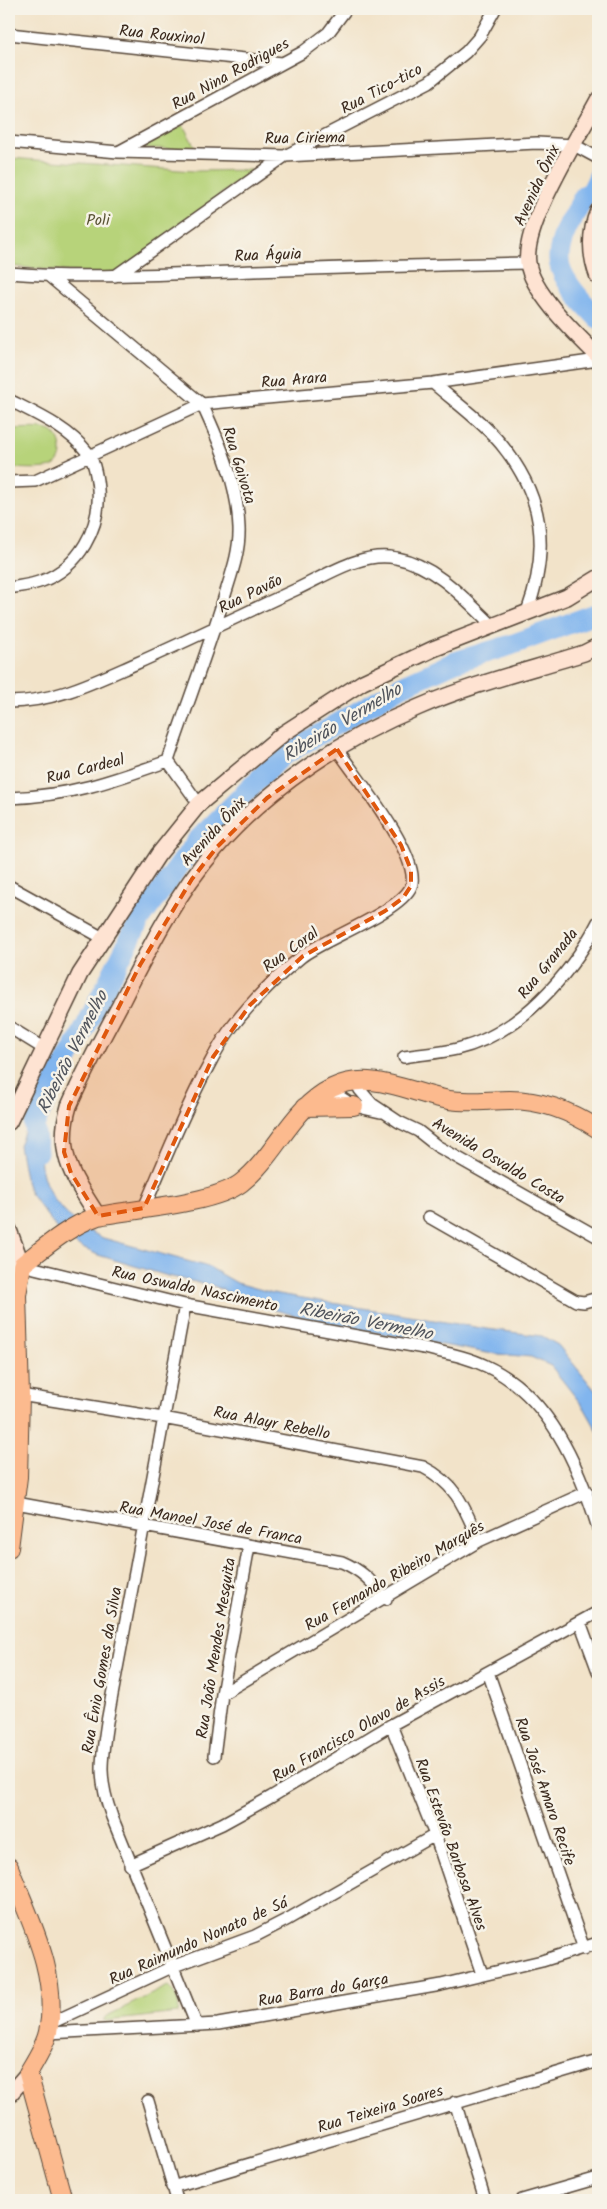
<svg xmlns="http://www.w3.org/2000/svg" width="607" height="2209" font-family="Kalam,sans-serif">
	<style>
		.green { fill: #b7d37a; stroke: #797e4c }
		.water { fill: #81b5ee; stroke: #5e7086 }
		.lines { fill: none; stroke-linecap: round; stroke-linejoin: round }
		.canal { stroke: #81b5ee; stroke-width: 12 }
		.river { stroke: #81b5ee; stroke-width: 21 }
		.minor-casing { stroke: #564638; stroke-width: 14 }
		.tertiary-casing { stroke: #564638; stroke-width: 16 }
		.secondary-casing { stroke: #564638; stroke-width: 18 }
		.primary-casing { stroke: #564638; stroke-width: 20 }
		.minor { stroke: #fff; stroke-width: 11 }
		.tertiary { stroke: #fff; stroke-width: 14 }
		.secondary { stroke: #fee3d2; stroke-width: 15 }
		.primary { stroke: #fcba8e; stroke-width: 18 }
		.marked { fill: #df570d; fill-opacity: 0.2; stroke: #df570d; stroke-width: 4; stroke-dasharray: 10 6; stroke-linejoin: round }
		.labels { text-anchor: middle; stroke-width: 5; stroke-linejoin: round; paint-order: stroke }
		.street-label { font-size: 16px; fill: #3b2a1e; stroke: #f7f3e8 }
		.park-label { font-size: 16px; fill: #5a5435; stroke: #f7f3e8 }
		.water-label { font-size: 18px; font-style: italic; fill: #50545c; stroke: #f7f3e8 }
	</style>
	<rect width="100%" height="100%" fill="#f7f3e8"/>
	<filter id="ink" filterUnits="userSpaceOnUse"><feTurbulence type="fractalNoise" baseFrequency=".02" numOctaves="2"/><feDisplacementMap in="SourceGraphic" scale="10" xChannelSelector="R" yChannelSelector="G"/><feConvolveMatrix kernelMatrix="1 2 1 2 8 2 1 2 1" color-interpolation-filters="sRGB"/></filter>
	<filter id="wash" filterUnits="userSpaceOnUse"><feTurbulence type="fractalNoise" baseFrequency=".0096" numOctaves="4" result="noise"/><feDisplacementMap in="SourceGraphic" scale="20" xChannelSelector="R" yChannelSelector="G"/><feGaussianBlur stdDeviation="1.12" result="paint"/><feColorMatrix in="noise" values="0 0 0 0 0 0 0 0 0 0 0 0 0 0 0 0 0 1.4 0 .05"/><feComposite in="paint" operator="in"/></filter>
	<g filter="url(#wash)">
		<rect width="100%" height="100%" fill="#f2e3c9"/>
		<path class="green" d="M183 125 196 149 139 148Z
			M9 158 194 171 252 170 115 276 9 266Z
			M9 429C21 429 36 427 48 430 61 433 66 457 55 465 48 471 18 468 9 468Z
			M168 1986C175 1991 181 2006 178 2013L106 2021 103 2020 109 2015Z"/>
		<path class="water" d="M34 1125 41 1135C34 1185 59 1217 103 1238L209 1267 237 1283 273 1293 487 1329 542 1336 558 1345 598 1394V1432L585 1409 551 1366 531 1357 487 1353 328 1324 260 1306 214 1286 168 1276 98 1255 78 1246 57 1229 30 1193 25 1178 19 1145 26 1128Z"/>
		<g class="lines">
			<path class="canal" d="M585 195 598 168"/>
			<path class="river" d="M585 195C575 214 560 235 559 256 557 276 585 305 598 318
				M37 1152 34 1125 53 1085 80 1038 139 921 197 841 282 756 402 686 455 662 511 645 598 613"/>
		</g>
	</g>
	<g filter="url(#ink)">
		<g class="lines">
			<defs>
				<path id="minor" d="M9 34 282 63
					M9 142 118 152 285 156 537 143 574 145 598 158
					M120 151 303 52 328 33 346 9
					M9 273C83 279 158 274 232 272 331 268 429 265 528 263
					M115 276 285 156 429 82 466 52 480 36 495 9
					M50 277 202 404C220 443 238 485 239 528 240 552 231 575 224 598 207 653 186 707 168 761L199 804
					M433 383C455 402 482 421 501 444 544 496 550 549 527 612
					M9 400C38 415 67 427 88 453 94 461 97 479 98 489 101 528 79 567 42 581 32 585 20 586 9 588
					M9 482 35 481 202 404 433 383 598 360
					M9 702C54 702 94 682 135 664 189 640 243 614 297 589 327 575 362 551 396 558 435 565 465 599 492 625
					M9 798C70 796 112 781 168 761
					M9 886 103 938
					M9 1027 43 1048
					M404 1057C422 1054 440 1053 457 1049 518 1035 571 975 598 922
					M355 1080 360 1090 372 1104 399 1122 418 1131 437 1146 598 1237
					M331 1088C345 1105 361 1108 381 1112
					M144 1208C163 1164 181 1119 203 1076 212 1060 220 1042 232 1027 252 1001 275 978 301 957 323 939 408 909 412 883 417 851 356 777 337 749
					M429 1217 576 1301 584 1302 598 1298
					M22 1265 185 1305 424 1348C445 1353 466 1356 486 1366 549 1395 579 1466 598 1528
					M185 1305 107 1722C101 1761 98 1779 112 1817L197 2026
					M20 1395 163 1418 423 1467C457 1484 465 1509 479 1541
					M16 1503 342 1562C363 1571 371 1581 386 1599
					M580 1622 598 1671
					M488 1672 584 1949
					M222 1694 479 1541 587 1492
					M391 1725 435 1835 482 1974
					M214 1756 222 1694 249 1546
					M130 1865 222 1824 271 1797 391 1725 598 1612
					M49 2024 174 1966 255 1936 288 1919 435 1835
					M48 2033 218 2024 441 1985 542 1961 598 1943
					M148 2101 177 2200
					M455 2102 485 2200
					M172 2187 598 2061
					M522 2200 598 2178"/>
				<path id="tertiary" d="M9 1265H22"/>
				<path id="secondary" d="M598 100C579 136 522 225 528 263 532 293 577 335 598 356
					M598 211C589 233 590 256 598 277
					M9 1122 80 974 158 855 199 804 284 733 363 682 433 649 567 597 598 578
					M98 1216C73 1177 55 1154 69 1106 84 1072 102 1038 120 1005 148 950 176 894 216 848 270 786 344 738 419 707 472 684 530 670 584 653L598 646
					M9 1230 22 1265
					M9 2095 28 2073"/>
				<path id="primary" d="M305 1107 354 1106
					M9 1548 18 1477 20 1395 17 1295 22 1265C46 1246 69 1226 98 1216 135 1209 213 1204 241 1183 276 1156 291 1108 332 1088 371 1069 409 1093 449 1100 469 1103 489 1100 510 1100 541 1100 572 1112 598 1129
					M9 1867C29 1919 60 1975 48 2032 45 2046 35 2061 28 2073L63 2200"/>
			</defs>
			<use href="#minor" class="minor-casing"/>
			<use href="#tertiary" class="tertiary-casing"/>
			<use href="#secondary" class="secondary-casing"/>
			<use href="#primary" class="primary-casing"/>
			<use href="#minor" class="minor"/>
			<use href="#tertiary" class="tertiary"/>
			<use href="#secondary" class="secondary"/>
			<use href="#primary" class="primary"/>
		</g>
	</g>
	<path class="marked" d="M337 749 401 845 411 870V886L403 898 385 911 303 956 250 1005 213 1057 144 1208 98 1216 71 1173 64 1152 69 1106 140 965 192 879 217 847 267 798Z"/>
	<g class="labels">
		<g class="street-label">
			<text transform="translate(162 34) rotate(6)" y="6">Rua Rouxinol</text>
			<text transform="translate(230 73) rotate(-29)" y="6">Rua Nina Rodrigues</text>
			<text transform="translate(381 88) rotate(-28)" y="6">Rua Tico-tico</text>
			<text transform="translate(305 137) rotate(-1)" y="6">Rua Ciriema</text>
			<text transform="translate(536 185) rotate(-65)" y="6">Avenida Ônix</text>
			<text transform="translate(268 254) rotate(-2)" y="6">Rua Águia</text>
			<text transform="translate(294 379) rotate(-5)" y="6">Rua Arara</text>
			<text transform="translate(240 465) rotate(73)" y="6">Rua Gaivota</text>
			<text transform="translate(250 593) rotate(-26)" y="6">Rua Pavão</text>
			<text transform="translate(85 768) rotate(-14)" y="6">Rua Cardeal</text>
			<text transform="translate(213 831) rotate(-47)" y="6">Avenida Ônix</text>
			<text transform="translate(290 949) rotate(-36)" y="6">Rua Coral</text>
			<text transform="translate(547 963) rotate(-51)" y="6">Rua Granada</text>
			<text transform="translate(499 1160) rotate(31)" y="6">Avenida Osvaldo Costa</text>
			<text transform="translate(195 1288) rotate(12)" y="6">Rua Oswaldo Nascimento</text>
			<text transform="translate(272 1422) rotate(11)" y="6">Rua Alayr Rebello</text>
			<text transform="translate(211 1522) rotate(10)" y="6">Rua Manoel José de Franca</text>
			<text transform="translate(394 1575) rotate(-30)" y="6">Rua Fernando Ribeiro Marquês</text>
			<text transform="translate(215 1648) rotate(-81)" y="6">Rua João Mendes Mesquita</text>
			<text transform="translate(101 1670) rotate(-80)" y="6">Rua Ênio Gomes da Silva</text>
			<text transform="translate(358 1728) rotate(-30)" y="6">Rua Francisco Olavo de Assis</text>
			<text transform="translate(546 1791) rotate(71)" y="6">Rua José Amaro Recife</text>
			<text transform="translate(452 1844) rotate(70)" y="6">Rua Estevão Barbosa Alves</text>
			<text transform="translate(198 1940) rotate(-24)" y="6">Rua Raimundo Nonato de Sá</text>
			<text transform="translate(323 1989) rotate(-10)" y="6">Rua Barra do Garça</text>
			<text transform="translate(380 2108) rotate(-17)" y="6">Rua Teixeira Soares</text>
		</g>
		<g class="park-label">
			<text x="98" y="225">Poli</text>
		</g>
		<g class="water-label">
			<text transform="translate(342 722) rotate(-31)" y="6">Ribeirão Vermelho</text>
			<text transform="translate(72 1052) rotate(-63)" y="6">Ribeirão Vermelho</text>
			<text transform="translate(366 1321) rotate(11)" y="6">Ribeirão Vermelho</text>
		</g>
	</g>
	<rect width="607" height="2209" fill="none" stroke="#f7f3e8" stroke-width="30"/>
</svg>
